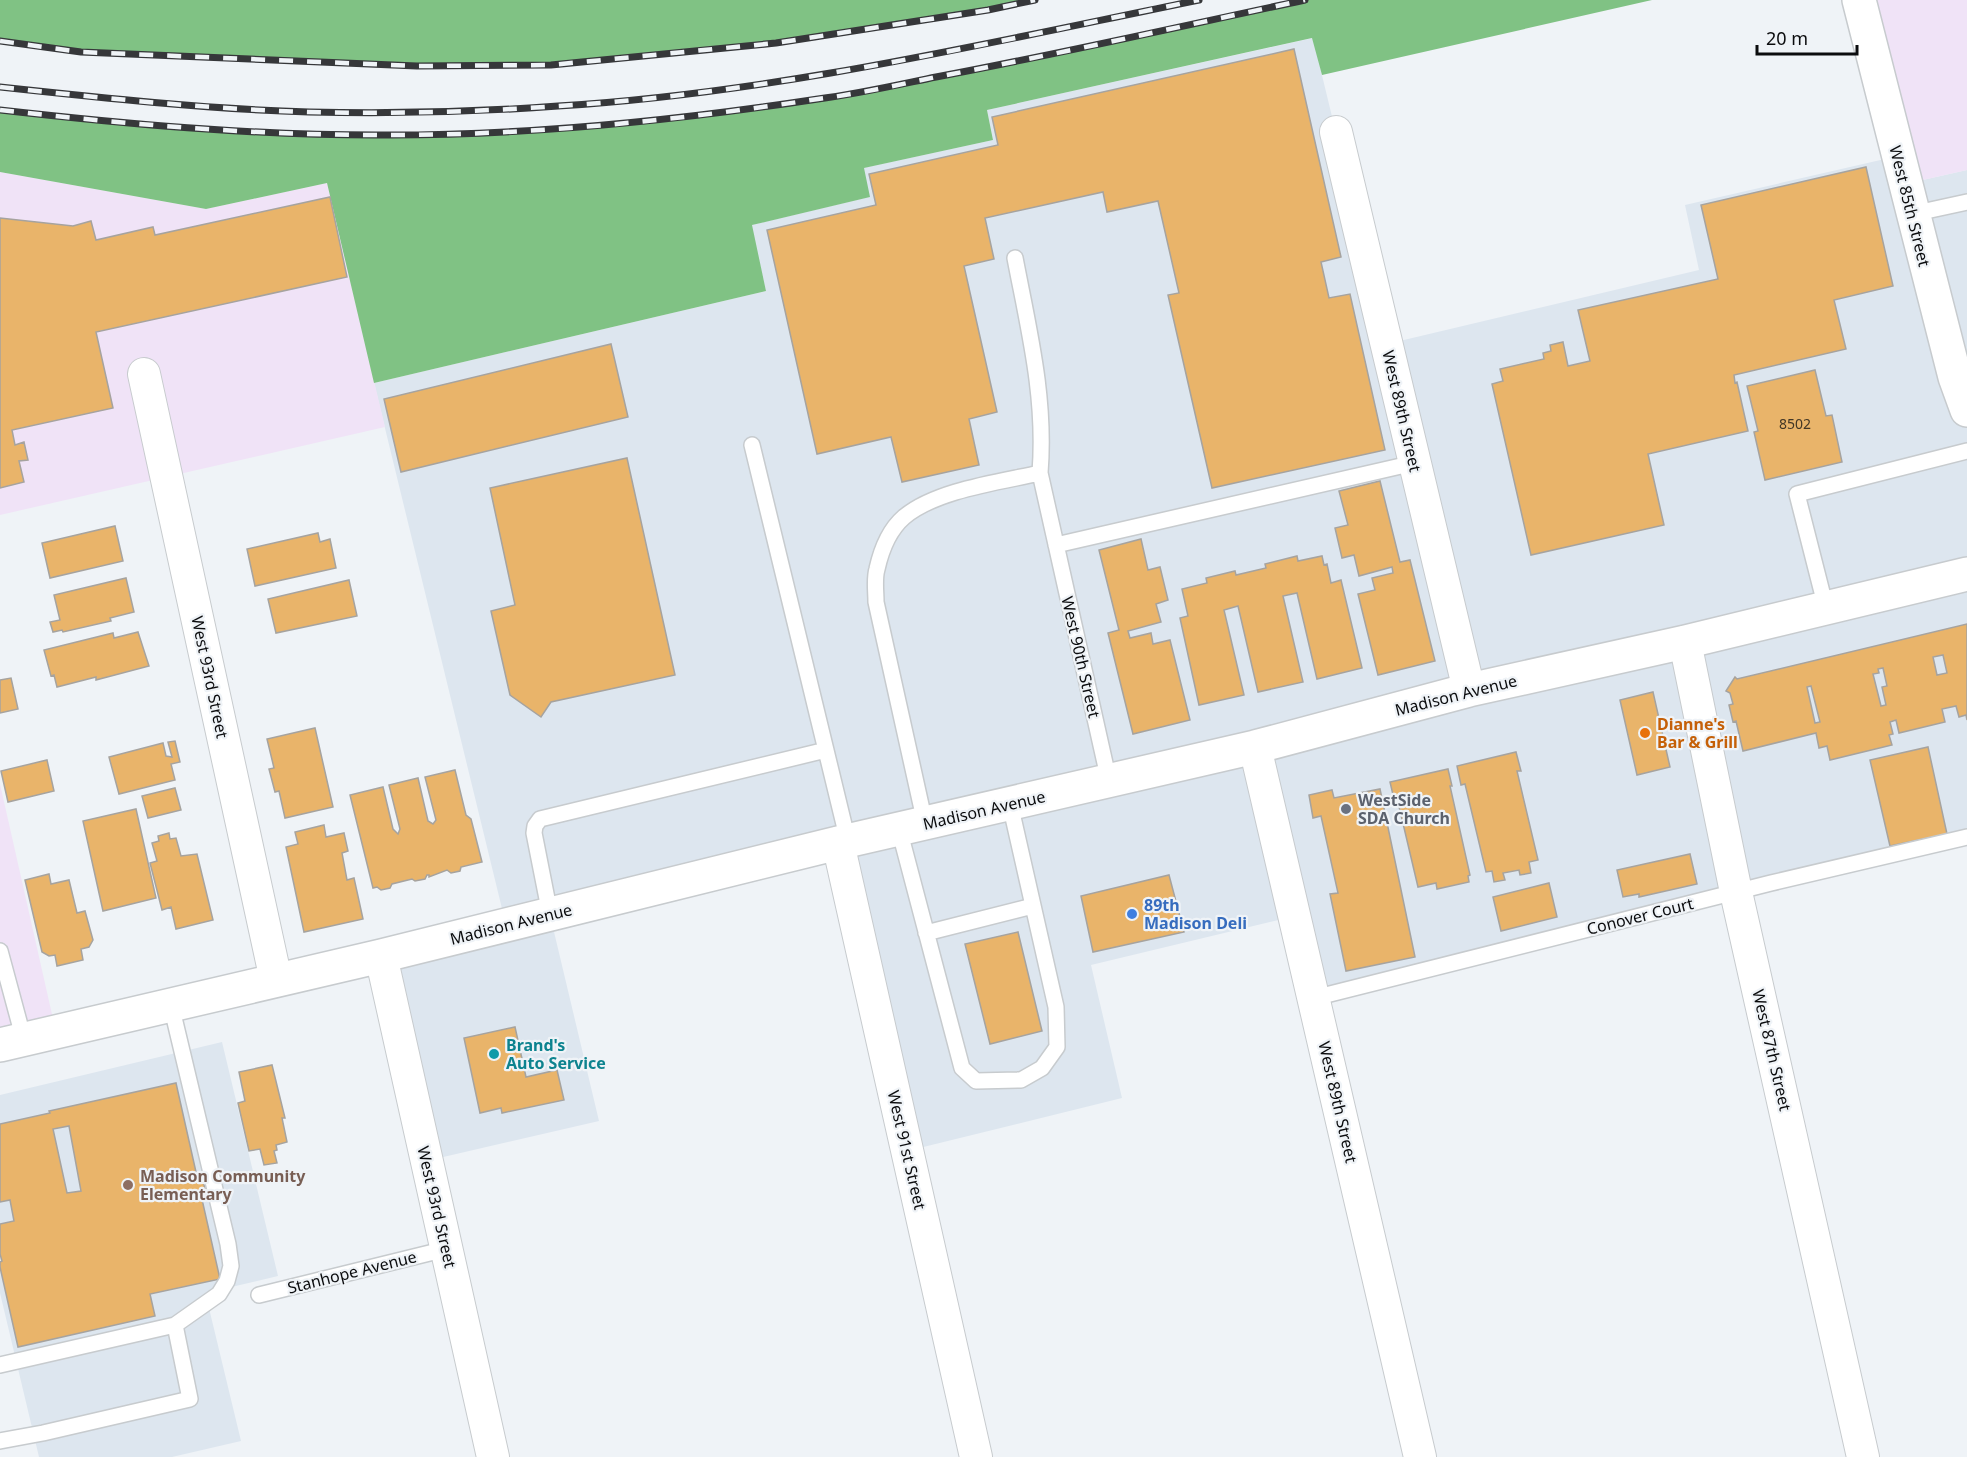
<svg xmlns="http://www.w3.org/2000/svg" width="1967" height="1457" font-family="'Noto Sans',sans-serif">
	<style>
		.built { fill: #dde6ef }
		.industrial { fill: #f0e3f7 }
		.forest { fill: #80c284 }
		.building { fill: #e9b46a; stroke: #a6a39f; stroke-width: 1.5; fill-rule: evenodd }
		.lines { fill: none; stroke-linecap: round; stroke-linejoin: round }
		.lane-casing { stroke: #c7cbce; stroke-width: 18 }
		.street-casing { stroke: #c7cbce; stroke-width: 34 }
		.secondary-casing { stroke: #c7cbce; stroke-width: 36 }
		.lane { stroke: #fff; stroke-width: 15 }
		.street { stroke: #fff; stroke-width: 32 }
		.secondary { stroke: #fff; stroke-width: 33 }
		.rail-casing { stroke: #36373a; stroke-width: 7 }
		.rail { stroke: #eff3f7; stroke-width: 4.5; stroke-dasharray: 14; stroke-linecap: butt }
		.food-dot { fill: #e8710a; stroke: #eff3f7; stroke-width: 2 }
		.worship-dot { fill: #6b7280; stroke: #eff3f7; stroke-width: 2 }
		.shop-dot { fill: #3f7fe0; stroke: #eff3f7; stroke-width: 2 }
		.culture-dot { fill: #0f9aa8; stroke: #eff3f7; stroke-width: 2 }
		.education-dot { fill: #8d6e63; stroke: #eff3f7; stroke-width: 2 }
		.labels { text-anchor: middle; stroke-width: 4.5; stroke-linejoin: round; paint-order: stroke }
		.number-label { font-size: 14px; fill: #423625 }
		.street-label { font-size: 16px; fill: #0b0c0e; stroke: #eff3f7 }
		.food-label { font-size: 16px; font-weight: bold; fill: #c56008; stroke: #eff3f7; text-anchor: start }
		.worship-label { font-size: 16px; font-weight: bold; fill: #5b616d; stroke: #eff3f7; text-anchor: start }
		.shop-label { font-size: 16px; font-weight: bold; fill: #366cbe; stroke: #eff3f7; text-anchor: start }
		.culture-label { font-size: 16px; font-weight: bold; fill: #0d838f; stroke: #eff3f7; text-anchor: start }
		.education-label { font-size: 16px; font-weight: bold; fill: #785e54; stroke: #eff3f7; text-anchor: start }
	</style>
	<rect width="100%" height="100%" fill="#eff3f7"/>
	<path class="built" d="M1313 38 1387 344 1699 270 1685 205 1898 156 1905 184 1967 170V837L1314 998 1295 916 1091 965 1122 1098 907 1151 838 844 550 915 599 1121 426 1161 381 956 506 925 374 383 766 291 751 225 869 197 863 168 993 140 987 110Z
		M222 1042 278 1276 210 1292 208 1304 241 1441 172 1457H39L0 1293V1095Z"/>
	<path class="industrial" d="M1859 0H1967V170L1905 184Z
		M0 172 206 209 327 183 385 427 0 515Z
		M0 784 56 1032 0 1045Z"/>
	<path class="forest" d="M0 0H1035L988 10 776 43 551 65 417 66 81 52 0 41Z
		M1305 0H1652L1322 75 1312 38 987 110 993 140 864 168 870 197 752 225 766 291 374 383 327 183 206 209 0 172V110C125 124 250 135 376 135 524 136 673 121 818 99 858 94 897 85 936 77 1059 54 1182 26 1305 0Z"/>
	<path class="building" d="M1294 49 1341 257 1321 262 1329 298 1350 294 1385 450 1212 488 1168 295 1179 293 1158 201 1107 212 1103 192 985 218 994 259 964 266 997 412 969 419 979 465 902 482 891 437 817 454 767 230 876 205 869 174 998 145 992 117Z
		M1866 167 1893 286 1834 300 1846 349 1734 375 1735 383 1737 382 1748 431 1648 454 1664 525 1531 555 1492 384 1503 381 1500 369 1544 359 1543 353 1551 351 1550 345 1563 342 1568 366 1590 361 1578 310 1718 279 1701 205Z
		M330 197 347 277 96 332 113 408 12 430 15 445 24 442 28 460 19 461 24 482 0 488V218L73 226 91 221 96 240 153 227 155 235Z
		M611 344 628 417 401 472 384 399Z
		M1815 370 1826 416 1832 415 1842 462 1765 480 1754 432 1758 431 1747 386Z
		M627 458 675 675 551 702 541 717 510 695 491 611 515 605 490 488Z
		M1380 481 1400 562 1410 560 1435 661 1378 675 1358 594 1375 590 1372 578 1393 573 1392 567 1359 576 1354 555 1342 558 1335 528 1348 525 1339 491Z
		M115 526 123 561 50 578 42 543Z
		M318 533 320 542 330 539 336 568 255 586 247 549Z
		M1141 539 1148 570 1160 567 1168 600 1156 604 1161 622 1128 631 1130 638 1151 633 1153 644 1170 640 1190 720 1133 734 1108 633 1119 630 1099 550Z
		M1297 556 1298 561 1322 556 1324 565 1327 564 1331 583 1341 580 1362 668 1317 679 1297 593 1283 596 1303 682 1258 692 1238 606 1224 610 1244 695 1199 705 1180 618 1188 616 1182 589 1207 583 1206 578 1235 571 1236 575 1266 568 1265 564Z
		M126 578 134 612 110 618 111 621 63 632 62 630 53 632 50 622 60 620 54 595Z
		M349 580 357 616 276 633 268 599Z
		M1967 624V720L1966 715 1959 717 1956 706 1942 709 1945 722 1899 733 1896 720 1890 722 1893 734 1889 735 1892 745 1830 760 1827 746 1819 748 1816 733 1743 751 1736 721 1733 722 1729 705 1733 704 1730 693 1726 691 1735 677 1737 679ZM1943 655 1947 673 1937 675 1933 657ZM1883 668 1887 686 1882 687 1886 705 1881 706 1873 674 1879 673 1878 669ZM1811 686 1820 722 1815 723 1807 687Z
		M138 632 149 666 96 680V677L57 687 54 675 51 676 44 650 113 633 114 638Z
		M11 678 18 709 0 713V680Z
		M1653 692 1670 767 1637 775 1620 700Z
		M315 728 333 807 285 818 279 791 275 792 269 769 274 768 267 739Z
		M175 741 180 762 171 764 175 780 119 794 109 757 163 743 166 756 172 757 168 742Z
		M1928 747 1947 834 1890 846 1870 760Z
		M1516 752 1521 771H1517L1538 860 1529 862 1531 873 1520 875 1519 870 1503 873 1505 880 1494 882 1492 871 1486 872 1465 784 1461 785 1457 766Z
		M47 760 54 791 8 802 1 771Z
		M1448 769 1452 786H1450L1470 875 1468 876 1469 882 1437 889 1436 883 1418 887 1397 798 1394 799 1390 782Z
		M455 770 466 815 471 819 482 862 461 867 460 871 451 873 447 870 429 877V875H427L425 879 415 881 412 879 392 884 390 888 381 890 377 887 373 888 350 795 383 787 393 829 398 834 400 829 389 785 418 778 428 821 433 824 436 820 425 777Z
		M175 788 181 810 148 818 142 796Z
		M1380 789 1415 957 1346 971 1330 894 1338 893 1321 816 1313 818 1309 795 1332 790 1334 798Z
		M136 809 156 898 103 911 83 821Z
		M324 825 326 837 344 833 348 851 342 853 347 880 354 878 363 919 304 932 286 847 298 844 295 832Z
		M169 833 170 839 176 838 181 856 197 854 213 920 176 929 171 907 162 910 150 863 157 861 152 843 159 841 158 836Z
		M1690 854 1697 884 1639 897V894L1623 897 1617 870Z
		M49 874 51 884 69 880 77 913 85 911 93 940 89 947 81 949 83 960 57 966 55 955 49 956 42 952 25 880Z
		M1169 875 1184 932 1093 952 1081 896Z
		M1549 883 1557 917 1501 931 1493 897Z
		M1018 932 1042 1031 990 1044 965 944Z
		M515 1027 526 1077 557 1070 564 1100 502 1113 501 1108 480 1113 464 1038Z
		M272 1065 285 1118H282L287 1142 276 1145 277 1150 274 1151 277 1163 264 1165 260 1149 249 1151 238 1103 245 1101 239 1072Z
		M176 1083 198 1181 203 1180 206 1194 201 1195 220 1279 150 1294 155 1316 18 1347 0 1267V1262L2 1261 0 1254V1224L14 1221 10 1200 0 1202V1124L50 1113 49 1111ZM69 1126 81 1191 67 1193 53 1129Z"/>
	<g class="lines">
		<defs>
			<path id="lane" d="M1912 214 1967 202
				M752 445 848 841
				M1040 473 1109 781
				M1056 545 1414 463
				M1826 608 1797 494 1967 451
				M925 823 876 602C876 591 874 579 877 569 881 551 889 530 904 517 936 490 1000 482 1040 473 1046 398 1029 331 1015 258
				M899 829 962 1068 976 1081 1021 1080 1042 1068 1057 1047 1056 1007 1010 804
				M550 914 534 833 535 826 540 819 826 750
				M926 933 1033 906
				M0 951 24 1040
				M1314 998 1771 883 1967 837
				M259 1295 446 1249
				M0 1365 175 1325 219 1294 227 1281 231 1266 228 1244 171 1005
				M0 1441 43 1433 190 1399 175 1325"/>
			<path id="street" d="M1336 132 1469 690
				M144 374 276 980
				M1685 642 1736 892 1863 1457
				M1255 747 1420 1457
				M838 843 976 1457
				M381 956 493 1457"/>
			<path id="secondary" d="M1859 0 1955 377 1967 410
				M0 1045 381 956 838 843 1255 747 1469 690 1685 642 1967 574"/>
		</defs>
		<use href="#lane" class="lane-casing"/>
		<use href="#street" class="street-casing"/>
		<use href="#secondary" class="secondary-casing"/>
		<use href="#lane" class="lane"/>
		<use href="#street" class="street"/>
		<use href="#secondary" class="secondary"/>
		<defs>
			<path id="rail" d="M0 41 81 52 417 66 551 65 776 43 988 10 1035 0
				M0 87C103 98 206 109 309 112 392 114 475 112 558 106 775 93 987 43 1199 0
				M0 110C125 124 250 135 376 135 524 136 673 121 818 99 858 94 897 85 936 77 1059 54 1182 26 1305 0"/>
		</defs>
		<use href="#rail" class="rail-casing"/>
		<use href="#rail" class="rail"/>
	</g>
	<circle class="food-dot" cx="1645" cy="733" r="6"/>
	<circle class="worship-dot" cx="1346" cy="809" r="6"/>
	<circle class="shop-dot" cx="1132" cy="914" r="6"/>
	<circle class="culture-dot" cx="494" cy="1054" r="6"/>
	<circle class="education-dot" cx="128" cy="1185" r="6"/>
	<g class="labels">
		<g class="number-label">
			<text x="1795" y="429">8502</text>
		</g>
		<g class="street-label">
			<text transform="translate(1910 206) rotate(76)" y="6">West 85th Street</text>
			<text transform="translate(1402 411) rotate(77)" y="6">West 89th Street</text>
			<text transform="translate(1081 657) rotate(77)" y="6">West 90th Street</text>
			<text transform="translate(210 677) rotate(78)" y="6">West 93rd Street</text>
			<text transform="translate(1456 695) rotate(-14)" y="6">Madison Avenue</text>
			<text transform="translate(984 810) rotate(-13)" y="6">Madison Avenue</text>
			<text transform="translate(1640 916) rotate(-14)" y="6">Conover Court</text>
			<text transform="translate(511 924) rotate(-14)" y="6">Madison Avenue</text>
			<text transform="translate(1772 1050) rotate(77)" y="6">West 87th Street</text>
			<text transform="translate(1338 1102) rotate(77)" y="6">West 89th Street</text>
			<text transform="translate(907 1150) rotate(77)" y="6">West 91st Street</text>
			<text transform="translate(437 1207) rotate(77)" y="6">West 93rd Street</text>
			<text transform="translate(352 1272) rotate(-14)" y="6">Stanhope Avenue</text>
		</g>
		<g class="food-label">
			<text x="1657" y="730">Dianne's<tspan x="1657" dy="18">Bar &amp; Grill</tspan></text>
		</g>
		<g class="worship-label">
			<text x="1358" y="806">WestSide<tspan x="1358" dy="18">SDA Church</tspan></text>
		</g>
		<g class="shop-label">
			<text x="1144" y="911">89th<tspan x="1144" dy="18">Madison Deli</tspan></text>
		</g>
		<g class="culture-label">
			<text x="506" y="1051">Brand's<tspan x="506" dy="18">Auto Service</tspan></text>
		</g>
		<g class="education-label">
			<text x="140" y="1182">Madison Community<tspan x="140" dy="18">Elementary</tspan></text>
		</g>
	</g>
	<path d="M1757 45v9h100v-9" fill="none" stroke="#0b0c0e" stroke-width="3"/>
	<text x="1766" y="45" font-size="18" fill="#0b0c0e" stroke="#eff3f7" stroke-width="4.5" paint-order="stroke">20 m</text>
</svg>
